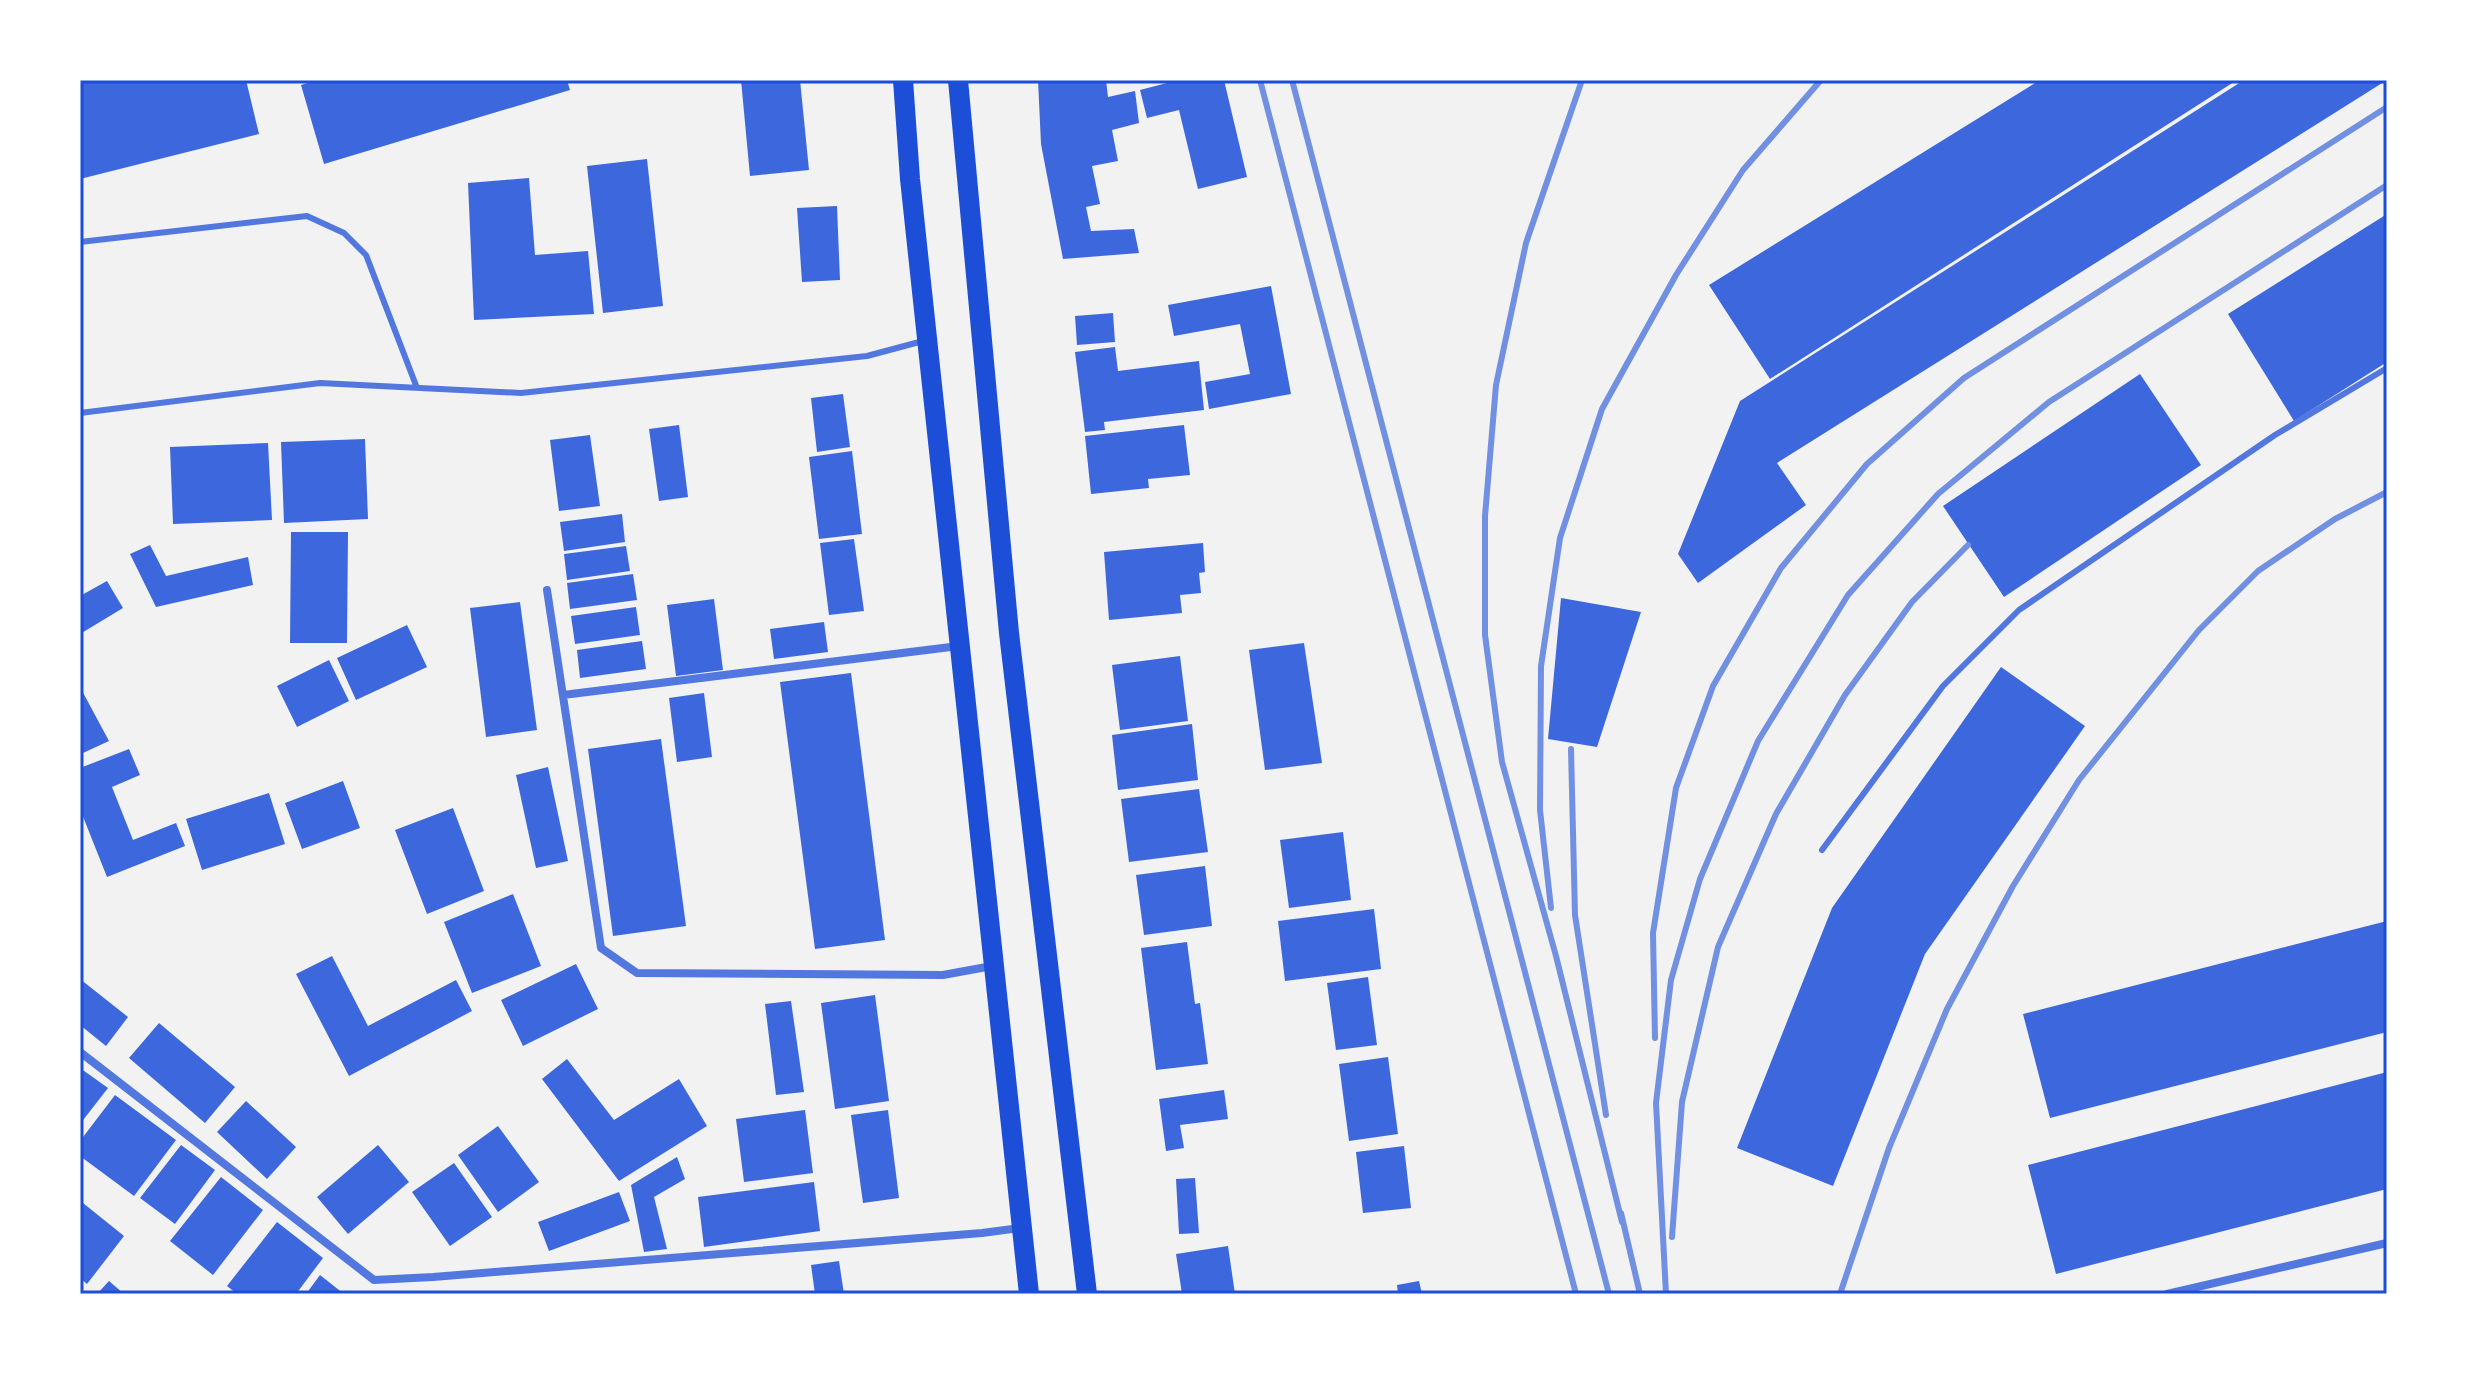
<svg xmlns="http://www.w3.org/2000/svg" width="2467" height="1374" font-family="'Work Sans',sans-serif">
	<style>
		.building { fill: #3d67dc }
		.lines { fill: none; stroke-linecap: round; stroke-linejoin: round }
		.service { stroke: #5277de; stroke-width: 6 }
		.minor { stroke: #5277de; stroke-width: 8 }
		.primary { stroke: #1d4ed8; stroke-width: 20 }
		.rail { stroke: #7290e2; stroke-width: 6 }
		.neatline { fill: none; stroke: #1d4ed8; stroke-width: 3 }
	</style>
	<rect width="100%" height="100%" fill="#f2f2f2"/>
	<path class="building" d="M80 80H246L259 134 80 179Z
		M318 80H567L570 90 324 164 301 85Z
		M741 80H800L809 170 750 176Z
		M1038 80H1106L1108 97 1135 91 1139 123 1112 130 1118 161 1092 166 1100 204 1086 207 1091 231 1134 229 1139 253 1063 259 1041 144Z
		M1166 80H1224L1247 177 1198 189 1179 110 1147 118 1140 90 1167 83Z
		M2040 80H2237L1770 379 1709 285Z
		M2244 80H2387L1777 463 1806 505 1698 583 1678 554 1740 401Z
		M647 159 663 306 603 313 587 166Z
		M529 178 535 255 588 251 594 314 474 320 468 183Z
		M837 206 840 280 802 282 797 208Z
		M2387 214V362L2294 421 2228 314Z
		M1271 286 1291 394 1209 409 1205 382 1250 374 1240 324 1174 336 1168 305Z
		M1113 313 1115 342 1077 345 1075 316Z
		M1115 347 1118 371 1199 361 1204 410 1104 422 1105 430 1085 432 1075 352Z
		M2140 374 2201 465 2004 597 1943 506Z
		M843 394 850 447 817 452 811 398Z
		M679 425 688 497 659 501 649 429Z
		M1184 425 1190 475 1148 479 1149 488 1091 494 1085 436Z
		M590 435 600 506 559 511 550 440Z
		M365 439 368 519 284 523 281 442Z
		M268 443 272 520 173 524 170 447Z
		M852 451 862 534 819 539 809 457Z
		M622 514 625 542 564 551 560 522Z
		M291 532H348L347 643H290Z
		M854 539 864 611 829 615 820 543Z
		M1203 543 1205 572 1199 573 1201 593 1180 595 1182 613 1109 620 1104 552Z
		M150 545 166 576 248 557 253 585 156 607 130 554Z
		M626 546 630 571 567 580 564 554Z
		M633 574 637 600 570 609 567 583Z
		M107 581 123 608 80 634V596Z
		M1561 598 1641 612 1597 747 1548 739Z
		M714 599 723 670 676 676 667 605Z
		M520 602 537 730 486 737 470 608Z
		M636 607 640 635 575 644 571 616Z
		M824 622 828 652 774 659 770 629Z
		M407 625 427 667 356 700 337 658Z
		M642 641 646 669 580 678 577 650Z
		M1304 643 1322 763 1265 770 1249 650Z
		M1180 656 1188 721 1120 730 1112 665Z
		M329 660 349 701 297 727 277 686Z
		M2001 667 2085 726 1925 954 1833 1186 1737 1148 1832 908Z
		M851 673 885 940 815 949 780 682Z
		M80 687 109 741 83 753 80 746Z
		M704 693 712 757 677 762 669 698Z
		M1192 724 1198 780 1118 790 1112 735Z
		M661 739 686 926 613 936 588 749Z
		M129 749 140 775 112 787 133 840 176 823 185 846 107 877 80 809V768Z
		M548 767 568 861 536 868 516 775Z
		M343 781 360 828 302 849 285 803Z
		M1199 789 1208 852 1129 862 1121 799Z
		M269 793 285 844 202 870 186 819Z
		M453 808 484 891 427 914 395 830Z
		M1343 832 1351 900 1289 908 1280 840Z
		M1205 866 1212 926 1144 935 1136 875Z
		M513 894 541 966 472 993 444 922Z
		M1374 909 1381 969 1285 981 1278 921Z
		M2387 921V1032L2050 1118 2023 1014Z
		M1187 942 1195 1004 1200 1003 1208 1064 1156 1070 1141 948Z
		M332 956 368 1026 456 980 472 1011 349 1076 296 974Z
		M576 964 598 1009 523 1046 501 1000Z
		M1368 977 1377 1045 1336 1050 1327 983Z
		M80 979 128 1017 106 1046 80 1025Z
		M875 995 889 1101 835 1109 821 1003Z
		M791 1001 804 1092 776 1095 765 1004Z
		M159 1023 235 1087 205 1123 129 1058Z
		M1388 1057 1398 1134 1349 1141 1339 1064Z
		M567 1059 614 1120 679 1079 707 1126 619 1181 542 1079Z
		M80 1068 108 1088 80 1124Z
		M2387 1072V1189L2056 1274 2028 1165Z
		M1224 1090 1228 1119 1180 1125 1184 1148 1166 1151 1159 1099Z
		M115 1095 176 1140 134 1196 80 1156V1141Z
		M246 1101 296 1147 267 1179 217 1132Z
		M805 1110 813 1173 744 1182 736 1119Z
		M888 1110 899 1198 863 1203 851 1115Z
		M498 1126 539 1182 498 1212 458 1155Z
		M181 1145 215 1170 175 1224 140 1198Z
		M378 1145 409 1182 348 1234 317 1197Z
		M1404 1146 1411 1208 1363 1213 1356 1152Z
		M677 1157 685 1179 654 1197 667 1249 644 1252 631 1185Z
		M454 1163 492 1217 450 1246 412 1192Z
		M221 1177 263 1210 213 1275 170 1241Z
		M1195 1178 1199 1233 1179 1234 1176 1179Z
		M814 1182 820 1231 704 1247 698 1197Z
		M619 1192 630 1221 549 1251 538 1222Z
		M83 1203 124 1236 87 1284 80 1278V1206Z
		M277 1222 323 1258 296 1294H237L227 1286Z
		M1228 1246 1235 1294H1182L1176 1254Z
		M839 1261 844 1294H815L811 1265Z
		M320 1275 344 1294H306Z
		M109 1281 124 1294H97Z
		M1419 1281 1422 1294H1398L1397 1285Z"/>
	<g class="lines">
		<path class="service" d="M80 242 307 216 344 233 366 255 417 388
			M80 413 320 383 521 393 867 356 923 341
			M1822 850 1943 686 2019 610 2275 435 2387 368"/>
		<path class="minor" d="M547 590 601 948 637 973 943 975 992 966
			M563 695 959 646
			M80 1052 374 1280 433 1277 982 1233 1020 1228
			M2167 1294 2387 1243"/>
		<path class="primary" d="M903 80 910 179 1029 1294
			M958 80 1009 633 1087 1294"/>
		<path class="rail" d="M1260 80 1576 1294
			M1292 80 1609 1294
			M1582 80 1526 243 1496 385 1485 516V635L1502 762 1556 956 1622 1222
			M1571 749 1575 915 1606 1115
			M1551 908 1540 810 1541 666 1560 538 1602 409 1676 275 1743 170 1821 80
			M1655 1038 1653 933 1676 788 1713 686 1781 568 1867 464 1964 378 2387 107
			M1621 1213 1640 1294
			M1672 1237 1682 1102 1718 947 1776 814 1845 695 1912 602 1968 545
			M1666 1294 1656 1103 1671 980 1700 879 1758 741 1848 595 1938 494 2049 402 2387 185
			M1840 1294 1889 1148 1947 1009 2013 886 2079 780 2199 630 2258 571 2335 519 2387 492"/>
	</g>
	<rect width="2467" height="1374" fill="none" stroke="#ffffff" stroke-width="164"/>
	<rect x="82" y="82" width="2303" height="1210" class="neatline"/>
</svg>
